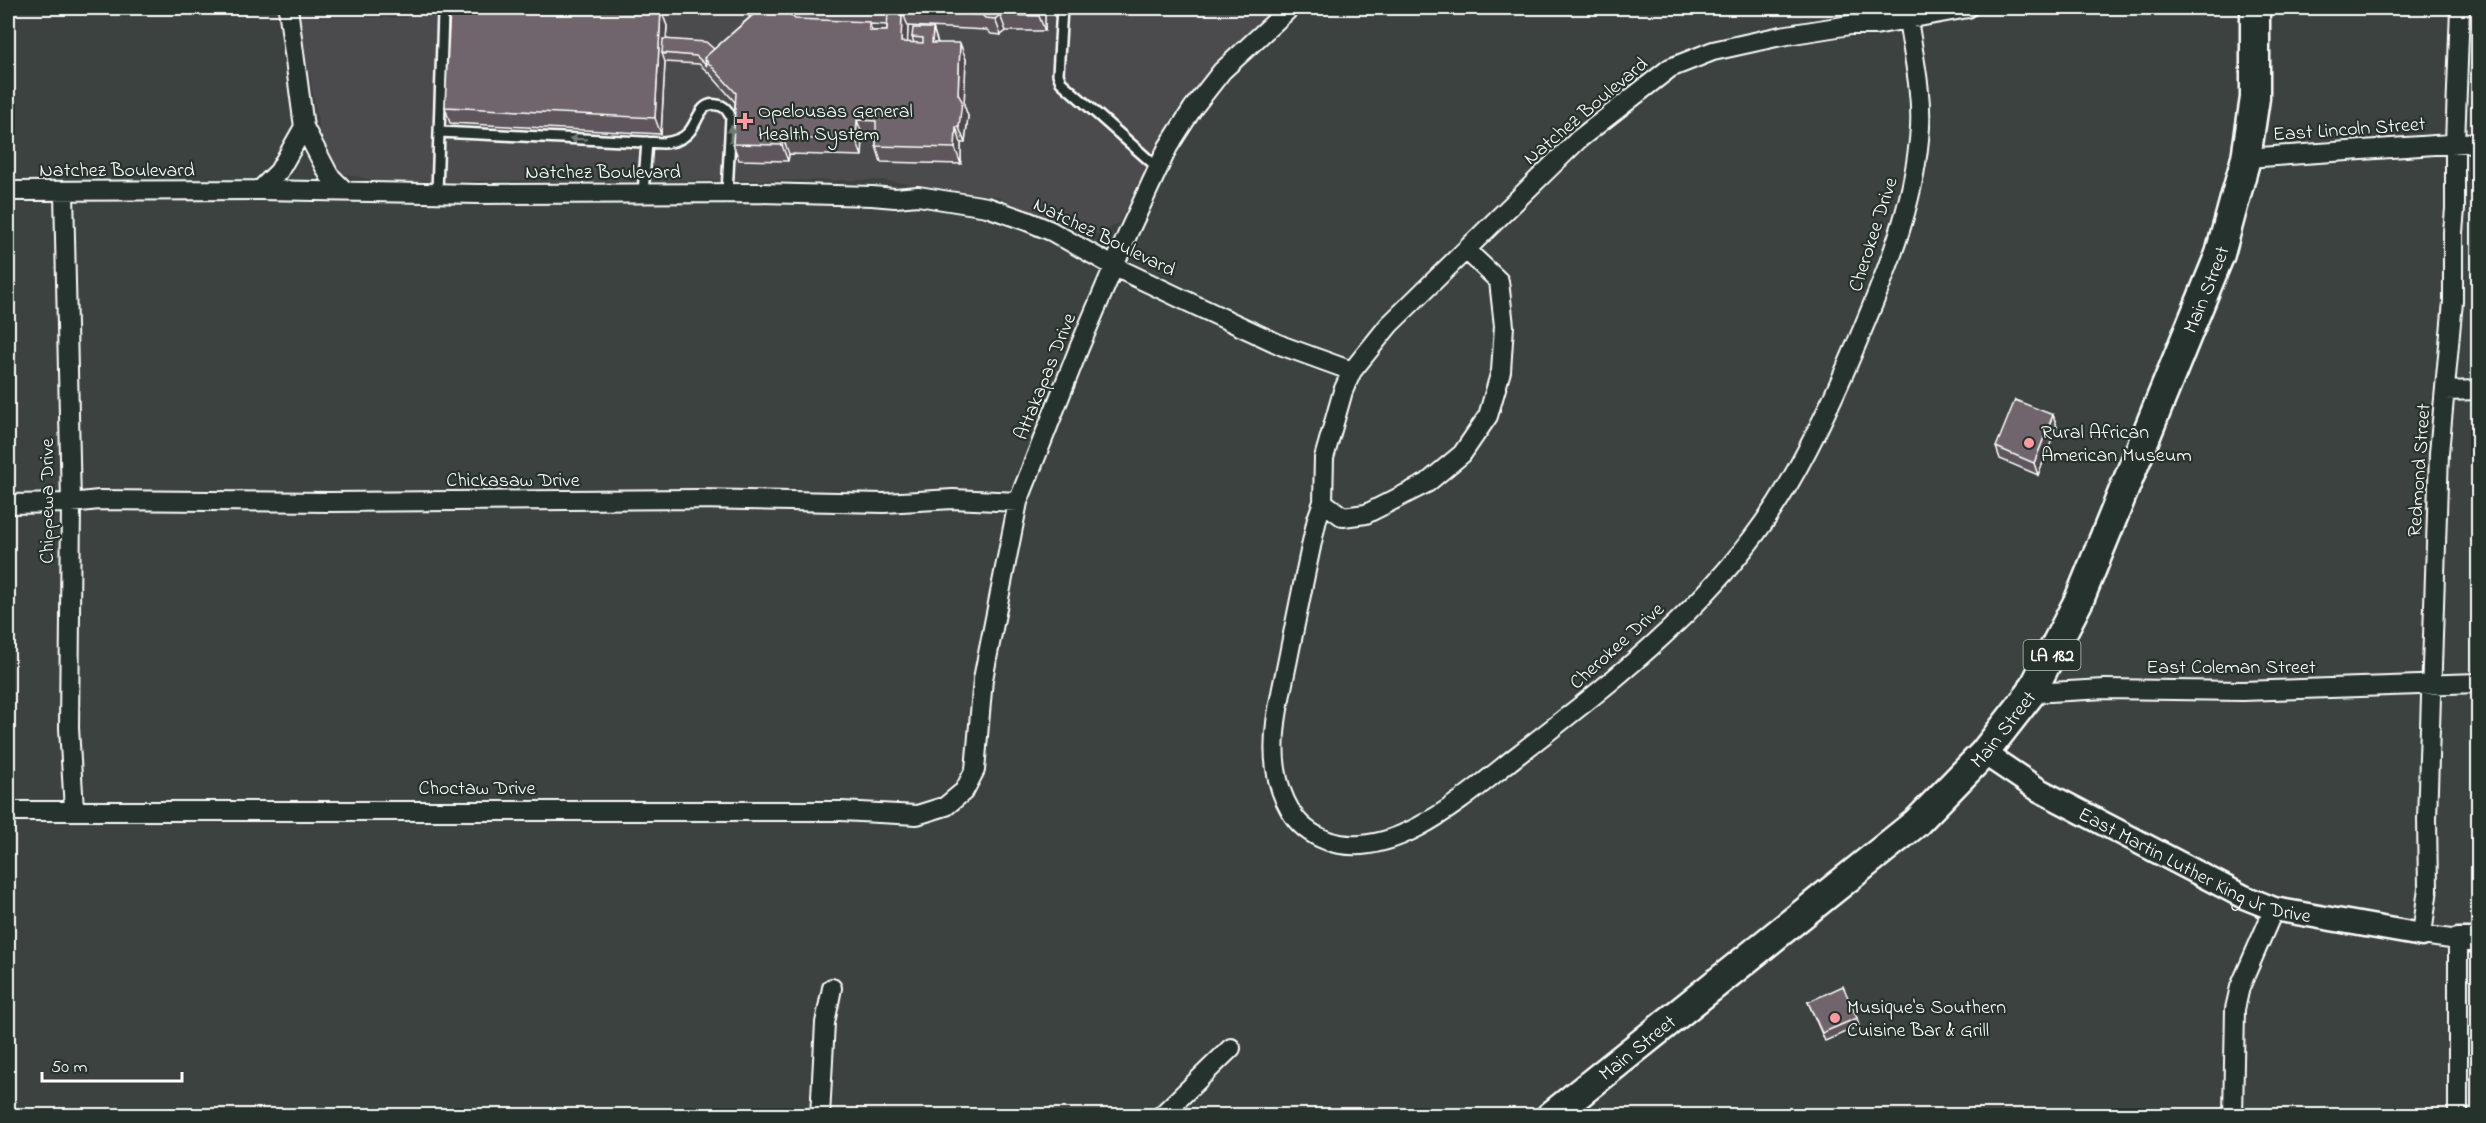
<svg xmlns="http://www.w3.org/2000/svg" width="2486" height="1123" font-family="'Indie Flower',sans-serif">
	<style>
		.built { fill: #4b4c4d }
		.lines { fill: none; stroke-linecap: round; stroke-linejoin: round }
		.service-casing { stroke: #fff; stroke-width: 14 }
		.minor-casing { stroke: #fff; stroke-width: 22 }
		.tertiary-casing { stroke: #fff; stroke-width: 27 }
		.primary-casing { stroke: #fff; stroke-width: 33 }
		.service { stroke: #26332d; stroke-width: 9 }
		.minor { stroke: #26332d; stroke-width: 18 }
		.tertiary { stroke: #26332d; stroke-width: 22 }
		.primary { stroke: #26332d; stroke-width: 28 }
		.wall { fill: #5f575d; stroke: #fff; stroke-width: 1.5; fill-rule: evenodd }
		.shaded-wall { fill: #4e474c; stroke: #fff; stroke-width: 1.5 }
		.building { fill: #6f656c; stroke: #fff; stroke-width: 1.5 }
		.oneway { fill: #727a76 }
		.poi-dot { fill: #ff9aa2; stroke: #26332d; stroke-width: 2 }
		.labels { text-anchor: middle; stroke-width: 4.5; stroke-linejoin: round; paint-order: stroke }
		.shield { fill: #26332d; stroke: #bec2c0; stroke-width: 1.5 }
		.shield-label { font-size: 18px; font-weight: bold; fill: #fff }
		.poi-label { font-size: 20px; fill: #fff; stroke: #26332d; text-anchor: start }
		.street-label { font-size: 20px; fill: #fff; stroke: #26332d }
	</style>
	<rect width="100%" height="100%" fill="#3c4240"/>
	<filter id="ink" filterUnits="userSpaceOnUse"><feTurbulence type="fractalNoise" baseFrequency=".0167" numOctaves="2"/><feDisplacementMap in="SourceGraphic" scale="12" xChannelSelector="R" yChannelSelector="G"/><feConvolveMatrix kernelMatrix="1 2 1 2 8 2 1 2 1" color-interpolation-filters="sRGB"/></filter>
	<g filter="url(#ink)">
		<path class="built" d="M406 8H1274L1183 102 1174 114 1119 222 1103 233 1094 234 1082 233 995 196 882 180 376 181 342 173 332 164 321 138 299 17 406 18Z"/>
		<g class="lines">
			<defs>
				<path id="service" d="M1062 8 1058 74 1061 82 1158 168
					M439 132 663 143C673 142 682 140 689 132 698 122 700 101 717 105 725 106 727 110 731 117L727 193
					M437 193 443 13
					M643 193 647 142"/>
				<path id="minor" d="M1908 19C1913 54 1922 91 1920 127 1916 195 1892 259 1866 321 1843 377 1819 432 1788 485 1723 596 1619 677 1518 755 1469 793 1395 863 1328 841 1312 835 1298 825 1290 810 1283 798 1278 783 1276 769 1270 732 1282 691 1289 654 1298 609 1307 564 1317 519L1323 502 1324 458 1343 391 1352 371 1389 325 1579 139 1670 68 1713 51 1781 36 1850 25H1875L1968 8
					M304 127 329 175 344 190
					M2246 158 2478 142
					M260 190 279 171 304 127 288 8
					M8 191 260 190 479 194 762 193 872 196 895 198 918 196 987 207 1027 221 1051 231 1115 267 1199 307 1283 346 1352 371
					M64 193 71 503 69 728 74 809
					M2446 391 2478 390
					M1323 502 1343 517 1366 514 1427 483 1462 454 1488 416 1501 371 1504 326 1499 281 1466 250
					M8 504 71 503 99 500 330 502 699 499 884 503 953 499 1018 502
					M2031 693 2105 689 2242 691 2478 683
					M8 811H841L917 815 946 806 964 791 975 770 983 679 1018 502 1079 348 1129 231 1168 147 1193 108 1222 71 1290 8
					M820 1116 825 1023 832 988
					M1161 1116 1231 1048
					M2233 1116 2235 1009 2240 987 2274 909
					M2458 1116V940L2422 935 2428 888 2427 819 2439 453 2453 301V232L2455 209V143L2460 8"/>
				<g id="tertiary">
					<path id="s1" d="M1984 753 2039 790 2244 897 2274 909 2422 935"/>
					<path d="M2458 940H2478"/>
				</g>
				<g id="primary">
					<path id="s2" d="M1551 1116 1916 823 1984 753 2031 693 2079 600 2220 254 2246 158 2255 98V8"/>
				</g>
			</defs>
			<use href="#service" class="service-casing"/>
			<use href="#minor" class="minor-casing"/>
			<use href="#tertiary" class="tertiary-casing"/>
			<use href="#primary" class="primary-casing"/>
			<use href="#service" class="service"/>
			<use href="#minor" class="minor"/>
			<use href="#tertiary" class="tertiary"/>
			<use href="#primary" class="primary"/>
		</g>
		<path class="wall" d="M741 8H1045V31H1006L1001 35 991 34 987 30 908 26 907 43H914L912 37 933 28 938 43 966 59 964 105 968 116 965 143H961V164L881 162 876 146V136H863L862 156 789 154 788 161 739 160 733 144 735 102 710 74 699 64 665 62 661 134 450 123 445 107 661 10 667 26 666 39 714 49 750 17ZM870 24 887 25V31H872Z
			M2053 415 2057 427 2038 475 2000 459 1996 447Z
			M1808 1002 1857 1018 1859 1026 1825 1041Z"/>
		<path class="shaded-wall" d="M1039 8H1045V31L1039 16Z
			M661 10 667 26 665 54 662 53 665 62 661 134 655 118Z
			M902 11 908 26 907 58 901 42Z
			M1000 15 1006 31 1001 35 995 19Z
			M933 28 938 44 932 43Z
			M960 43 966 59 964 105 968 116 965 143 959 127 958 94Z
			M857 120 863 136 862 156 856 140Z
			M956 127 961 143V164L955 148Z
			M783 138 789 154 788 161 782 145Z
			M2053 415 2057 427 2038 475 2034 463Z"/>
		<path class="building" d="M450 8H616L661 10 655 118 445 107Z
			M747 8H761L754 14Z
			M761 8H783L795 19 869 22V31H887L888 10 844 8H1039V16L1000 15 995 19 985 18 982 15 902 11 901 42 923 43V38L912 37 913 28H933L932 43H960L958 94 962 101 959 127H956L955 148 876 146V121L857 120 856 140 783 138 782 145 733 144 736 93 704 58Z
			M663 39 706 42 714 49 704 58 707 66 696 56 662 53Z
			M2015 400 2053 415 2034 463 1996 447Z
			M1843 986 1857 1018 1822 1033 1808 1002Z"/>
		<defs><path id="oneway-solid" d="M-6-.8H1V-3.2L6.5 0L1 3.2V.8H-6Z" transform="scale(1.5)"/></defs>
		<g class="oneway">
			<use href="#oneway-solid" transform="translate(731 134) rotate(-87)"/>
			<use href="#oneway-solid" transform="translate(578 139) rotate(-177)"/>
		</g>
	</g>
	<g class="poi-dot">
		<path d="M742 112h6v6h6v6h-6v6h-6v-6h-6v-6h6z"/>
		<circle cx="2029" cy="443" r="6"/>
		<circle cx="1835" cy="1018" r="6"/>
	</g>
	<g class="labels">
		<rect class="shield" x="2023.5" y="640" width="57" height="30" rx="4.5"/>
		<g class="shield-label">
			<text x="2052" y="661">LA 182</text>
		</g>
		<g class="poi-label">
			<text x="758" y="117">Opelousas General<tspan x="758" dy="23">Health System</tspan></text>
			<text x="2041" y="438">Rural African<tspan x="2041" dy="23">American Museum</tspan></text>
			<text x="1847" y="1013">Musique's Southern<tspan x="1847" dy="23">Cuisine Bar &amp; Grill</tspan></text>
		</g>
		<g class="street-label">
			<text transform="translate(1585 110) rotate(-40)" y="7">Natchez Boulevard</text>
			<text transform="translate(2349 128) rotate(-4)" y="7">East Lincoln Street</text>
			<text x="117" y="176">Natchez Boulevard</text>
			<text x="603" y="178">Natchez Boulevard</text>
			<text transform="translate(1872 234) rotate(-72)" y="7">Cherokee Drive</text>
			<text transform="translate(1105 236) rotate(26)" y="7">Natchez Boulevard</text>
			<text dy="7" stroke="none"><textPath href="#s2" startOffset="1082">Main Street</textPath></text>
			<text transform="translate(1044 376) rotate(-68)" y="7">Attakapas Drive</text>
			<text transform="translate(2418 470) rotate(-86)" y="7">Redmond Street</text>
			<text x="513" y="486">Chickasaw Drive</text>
			<text transform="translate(46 501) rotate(-90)" y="7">Chippewa Drive</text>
			<text transform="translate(1616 645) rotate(-42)" y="7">Cherokee Drive</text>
			<text x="2231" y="673">East Coleman Street</text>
			<text dy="7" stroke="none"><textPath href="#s2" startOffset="596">Main Street</textPath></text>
			<text x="477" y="794">Choctaw Drive</text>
			<text dy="7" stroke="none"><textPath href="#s1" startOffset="240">East Martin Luther King Jr Drive</textPath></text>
			<text dy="7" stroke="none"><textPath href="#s2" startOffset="110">Main Street</textPath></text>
		</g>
	</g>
	<rect width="2486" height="1123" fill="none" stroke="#26332d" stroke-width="30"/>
	<rect x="15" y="15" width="2456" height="1093" fill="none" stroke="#fff" stroke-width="2" filter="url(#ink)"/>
	<path d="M42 1072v9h140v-9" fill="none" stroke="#ffffff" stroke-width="3"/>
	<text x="51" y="1072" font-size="18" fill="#ffffff" stroke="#26332d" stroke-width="4.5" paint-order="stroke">50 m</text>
</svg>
